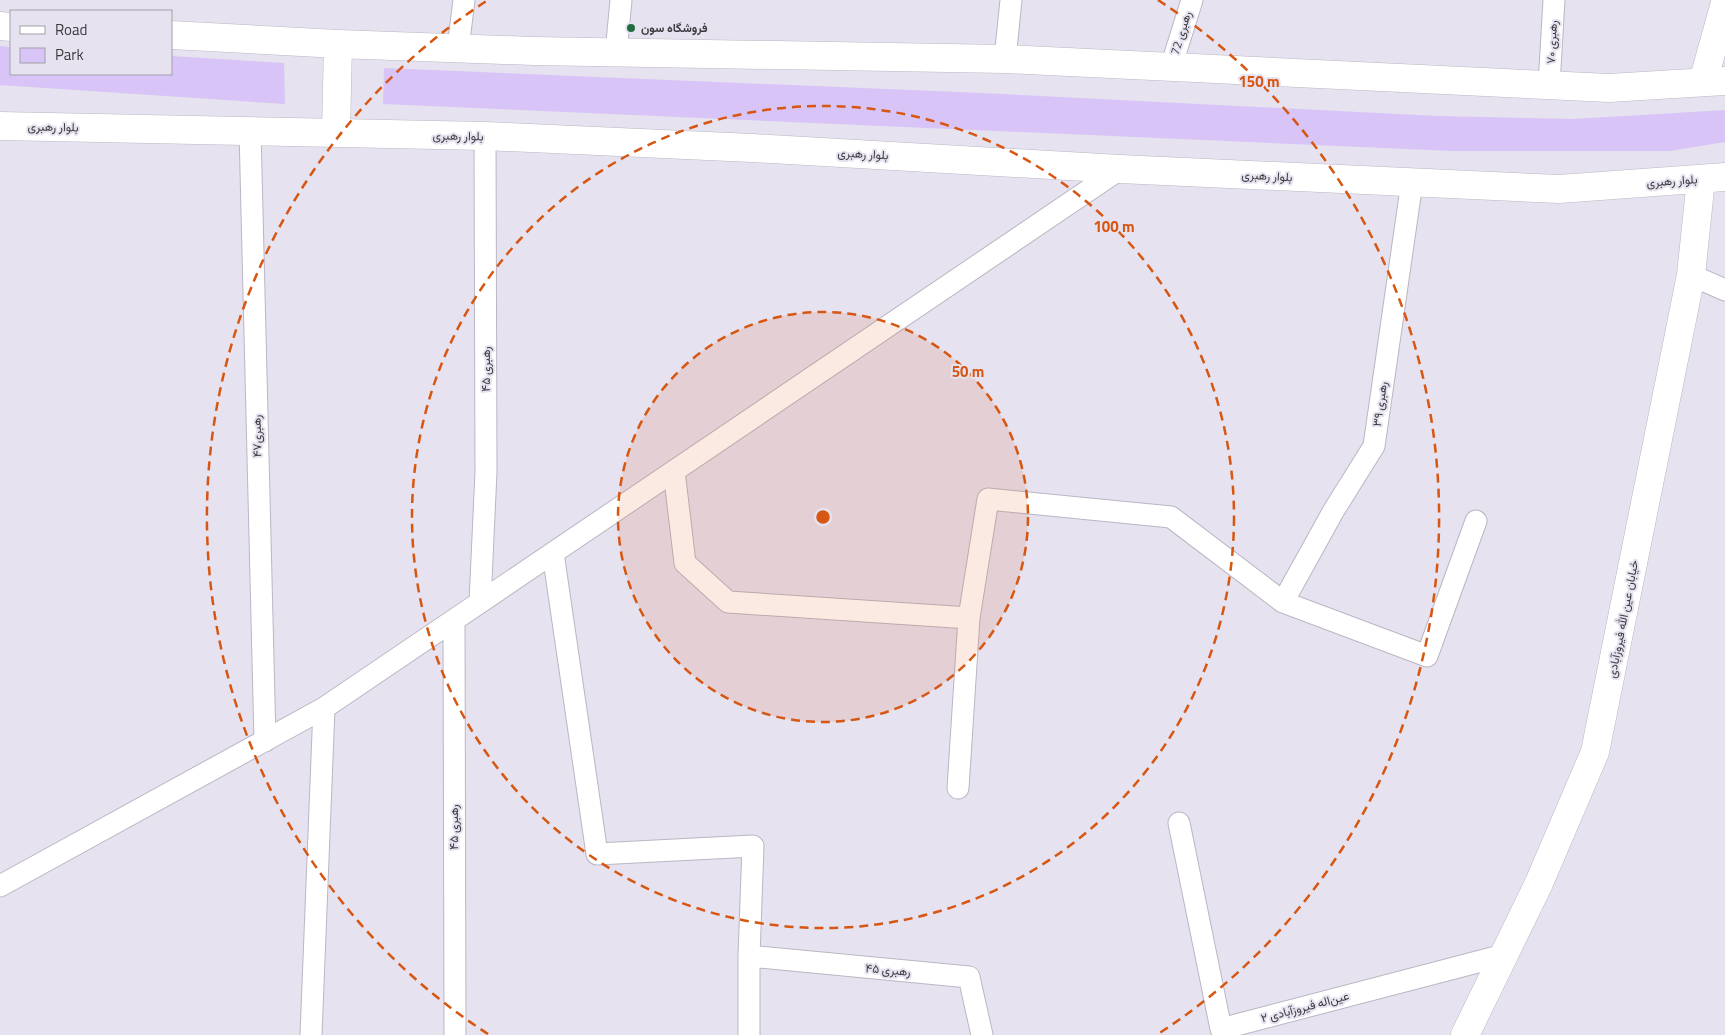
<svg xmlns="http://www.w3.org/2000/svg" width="1725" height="1035" font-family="'Titillium Web',Vazirmatn,sans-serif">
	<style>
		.green { fill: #d8c4f7 }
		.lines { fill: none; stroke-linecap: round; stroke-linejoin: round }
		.street-casing { stroke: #bbb6c3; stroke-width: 23 }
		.secondary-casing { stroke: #bbb6c3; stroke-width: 29 }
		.primary-casing { stroke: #bbb6c3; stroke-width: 29 }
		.street { stroke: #fff; stroke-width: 21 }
		.secondary { stroke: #fff; stroke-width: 28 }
		.primary { stroke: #fff; stroke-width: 28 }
		.ring { fill: none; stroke: #d75611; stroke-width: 2.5; stroke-dasharray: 9 6 }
		.poi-dot { fill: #1e6e3f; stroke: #e6e2ef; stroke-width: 2 }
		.labels { text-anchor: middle; stroke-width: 4; stroke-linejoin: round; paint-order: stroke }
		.poi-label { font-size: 12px; font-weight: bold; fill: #3d3b41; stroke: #e6e2ef; text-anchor: start }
		.street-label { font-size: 12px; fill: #3d3b41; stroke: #e6e2ef }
		.centre { fill: #d75611; stroke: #e6e2ef; stroke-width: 2.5 }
		.ring-label { font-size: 15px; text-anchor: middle; font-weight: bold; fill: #d75611; stroke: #e6e2ef; stroke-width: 4; stroke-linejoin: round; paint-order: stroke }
	</style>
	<rect width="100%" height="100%" fill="#e6e2ef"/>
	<path class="green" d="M0 46 11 47V74H171V56L284 63 285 104 0 85Z
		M384 68 982 93 1437 116 1574 119 1725 110V142L1670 151H1452L383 104Z"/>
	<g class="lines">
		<defs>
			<path id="street" d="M458 48 464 0
				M616 53 621 0
				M1005 59 1011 0
				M1171 67 1192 0
				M1549 85 1554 0
				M250 130 265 741
				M1691 275 1725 290
				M674 471 685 563 728 602 969 618 988 499 1171 517 1283 602 1427 656 1476 521
				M553 553 597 854 753 846 749 956V1035
				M480 602 486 472 485 136
				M1283 602 1334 510 1374 446 1412 182
				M454 620 455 1035
				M958 788 969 618
				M1179 823 1221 1029 1504 955
				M0 886 324 708 1120 169
				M749 956 969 977 982 1035
				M311 1035 324 708"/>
			<path id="secondary" d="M1703 82 1725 3
				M1465 1035 1539 883 1595 752 1691 275 1701 179"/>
			<path id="primary" d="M0 26 11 27
				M171 35 338 44 534 51 1005 59 1609 88 1725 81
				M0 126 485 136 752 148 1120 169 1559 189 1725 177
				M336 133 338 44"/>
		</defs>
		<use href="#street" class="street-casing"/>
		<use href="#secondary" class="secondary-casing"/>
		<use href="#primary" class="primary-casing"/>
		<use href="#street" class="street"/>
		<use href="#secondary" class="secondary"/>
		<use href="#primary" class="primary"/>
	</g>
	<circle cx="823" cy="517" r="205" fill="#d75611" fill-opacity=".12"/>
	<g class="ring">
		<circle cx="823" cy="517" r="205"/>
		<circle cx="823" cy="517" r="411"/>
		<path d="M488 1034A616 616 0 0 1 488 0M1158 0A616 616 0 0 1 1158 1034"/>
	</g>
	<circle class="poi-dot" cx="631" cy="28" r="5"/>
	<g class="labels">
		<g class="poi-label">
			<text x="641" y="32">فروشگاه سون</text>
		</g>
		<g class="street-label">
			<text transform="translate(1181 33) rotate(-73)" y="4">رهبری 72</text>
			<text transform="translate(1552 42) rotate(-87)" y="4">رهبری ۷۰</text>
			<text transform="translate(53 127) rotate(1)" y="4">بلوار رهبری</text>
			<text transform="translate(458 136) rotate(1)" y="4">بلوار رهبری</text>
			<text transform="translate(863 154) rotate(3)" y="4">بلوار رهبری</text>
			<text transform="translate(1267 176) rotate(3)" y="4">بلوار رهبری</text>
			<text transform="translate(1672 181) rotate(-4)" y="4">بلوار رهبری</text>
			<text transform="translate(486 369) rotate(-90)" y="4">رهبری ۴۵</text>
			<text transform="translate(1380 404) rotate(-82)" y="4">رهبری ۳۹</text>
			<text transform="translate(257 436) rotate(-91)" y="4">۴۷رهبری</text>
			<text transform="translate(1623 619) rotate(-79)" y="4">خیابان عین الله فیروزآبادی</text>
			<text transform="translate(454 827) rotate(-90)" y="4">رهبری ۴۵</text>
			<text transform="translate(888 970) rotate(5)" y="4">رهبری ۴۵</text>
			<text transform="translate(1305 1007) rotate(-15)" y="4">عین‌اله فیروزآبادی ۲</text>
		</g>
	</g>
	<circle cx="823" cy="517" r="8" class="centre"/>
	<g class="ring-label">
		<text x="1259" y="87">150 m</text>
		<text x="1114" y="232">100 m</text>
		<text x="968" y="377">50 m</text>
	</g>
	<rect x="10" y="10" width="162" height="65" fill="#e6e2ef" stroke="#a29fa9"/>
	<rect x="20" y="26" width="25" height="8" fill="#ffffff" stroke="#a29fa9"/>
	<text x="55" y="35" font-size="15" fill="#3d3b41">Road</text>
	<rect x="20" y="48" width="25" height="15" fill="#d8c4f7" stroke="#a29fa9"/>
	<text x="55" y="60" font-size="15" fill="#3d3b41">Park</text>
</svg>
